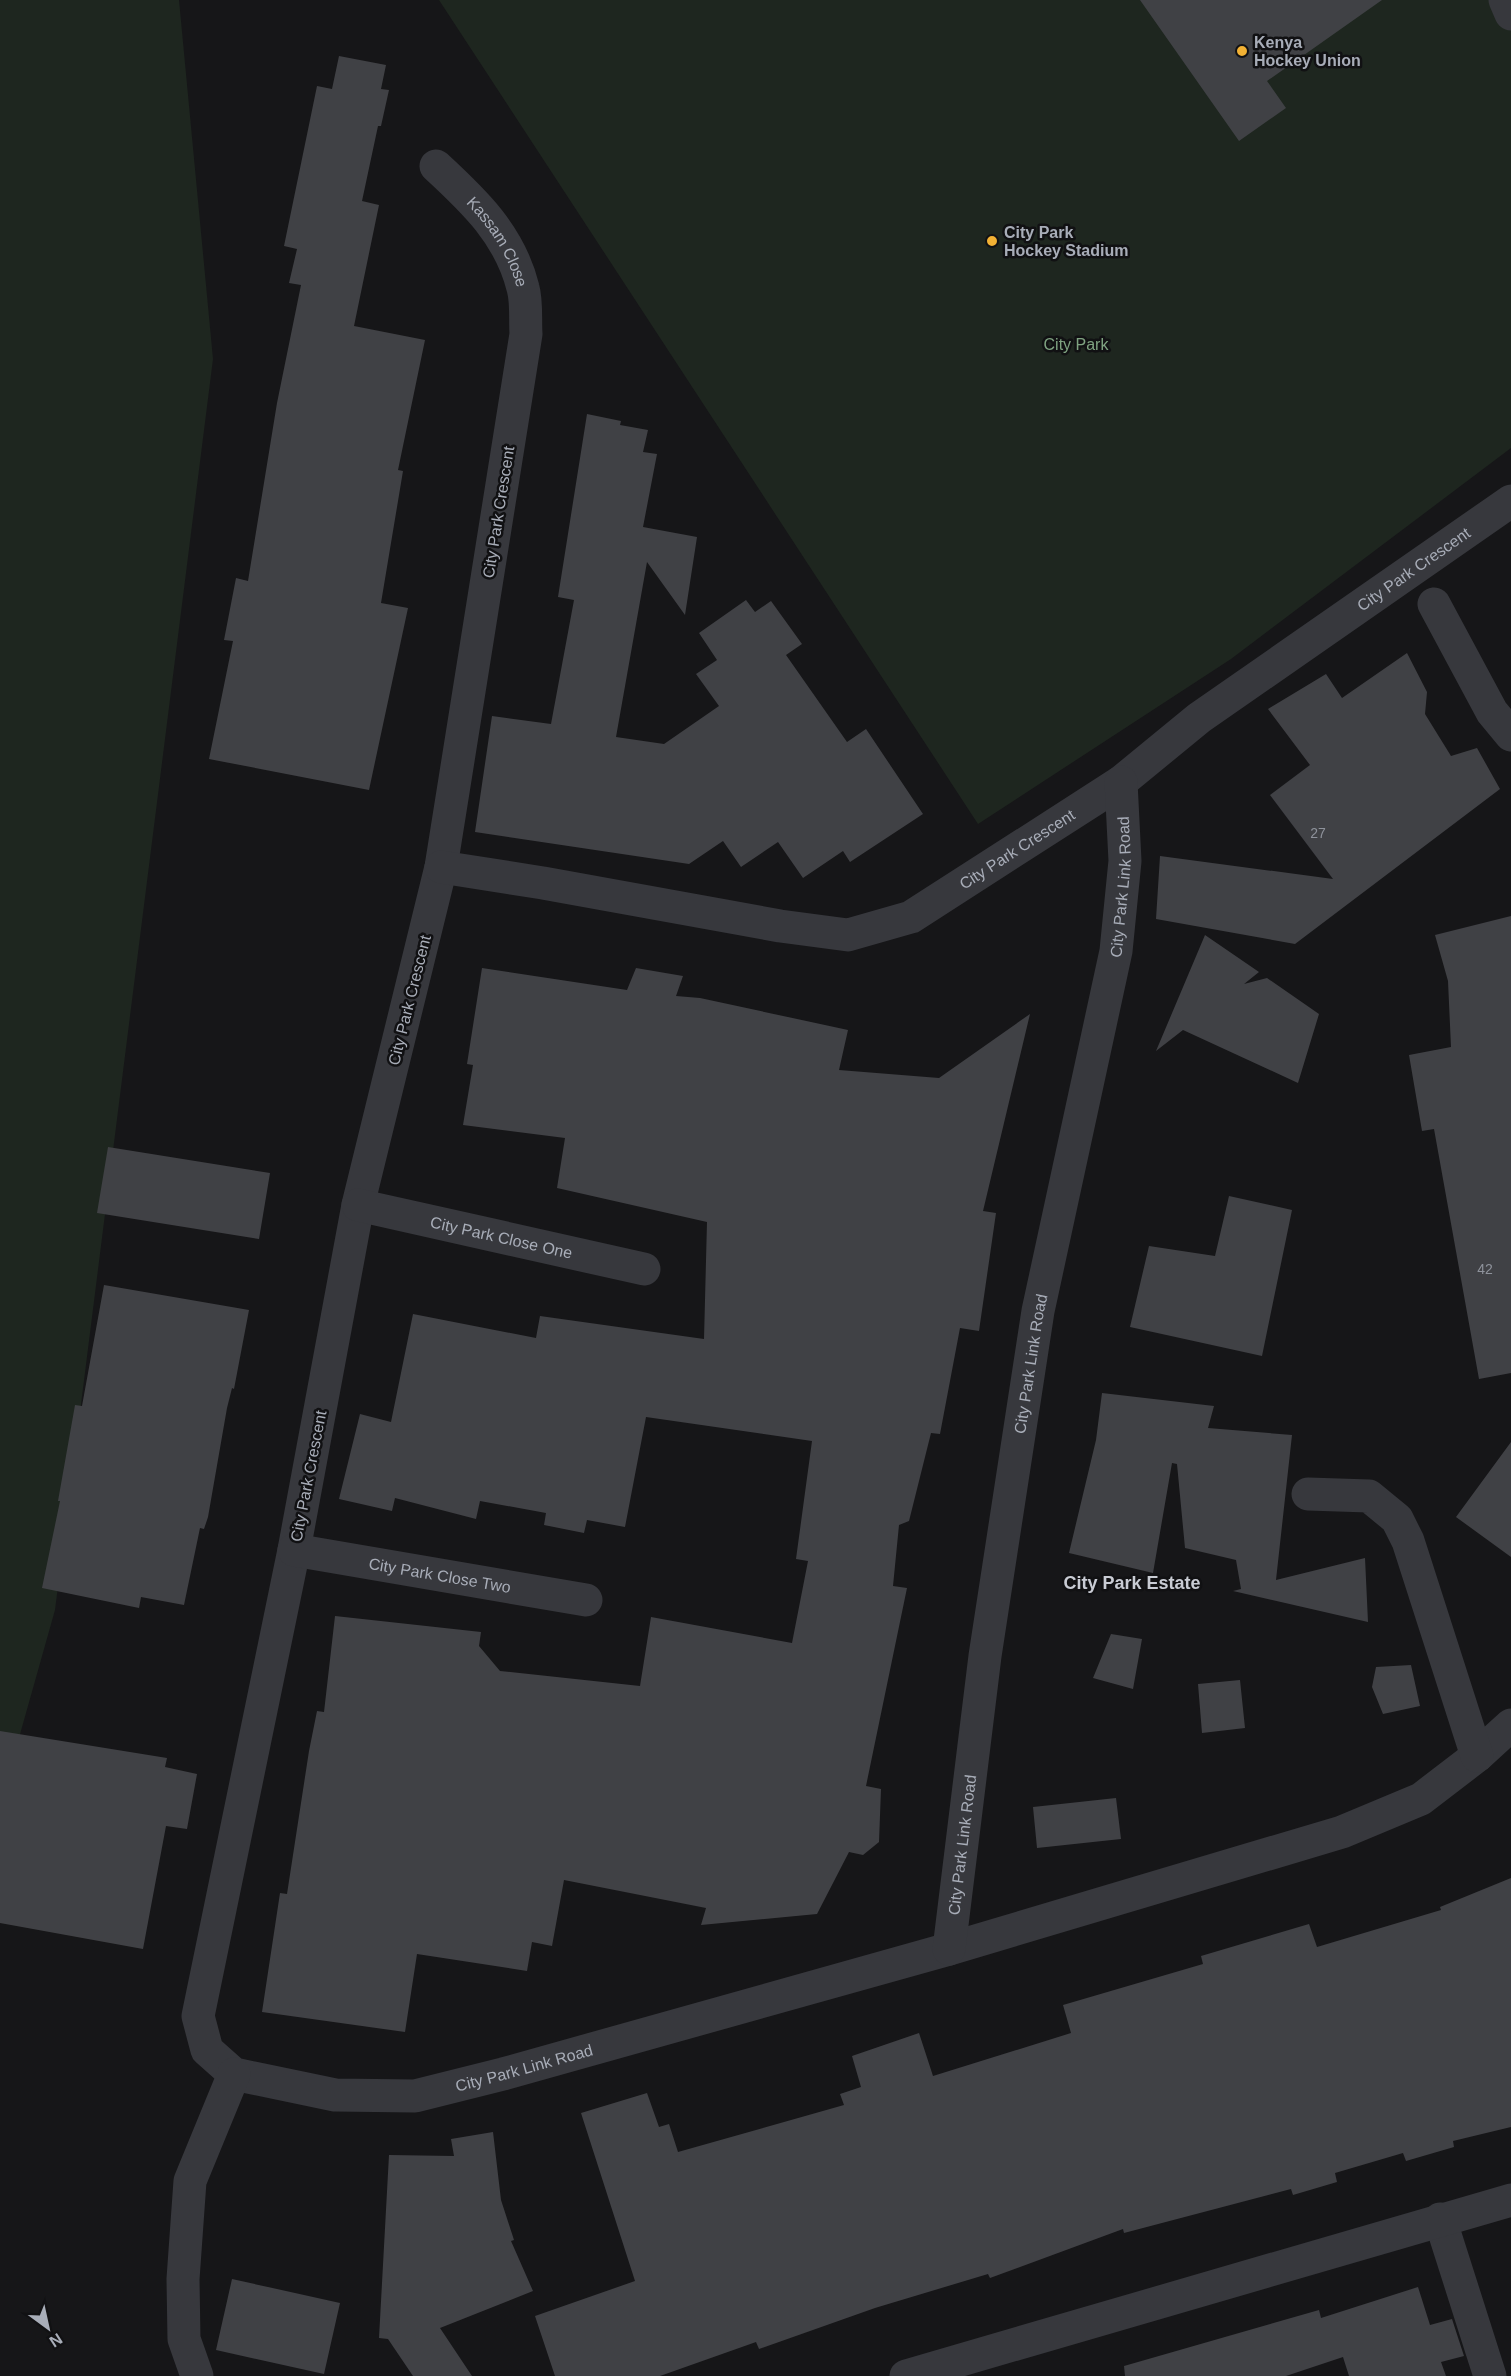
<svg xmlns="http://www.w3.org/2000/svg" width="1511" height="2376" font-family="Helvetica,sans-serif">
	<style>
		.green { fill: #1e261f }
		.building { fill: #404145 }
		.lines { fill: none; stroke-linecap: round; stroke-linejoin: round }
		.minor { stroke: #37383d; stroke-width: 33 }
		.poi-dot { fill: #f2b134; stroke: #111113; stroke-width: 2 }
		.labels { text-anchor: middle; stroke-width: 5; stroke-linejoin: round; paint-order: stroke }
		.number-label { font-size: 14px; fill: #8e929b }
		.poi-label { font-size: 16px; font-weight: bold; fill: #a8adb8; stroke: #111113; text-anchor: start }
		.street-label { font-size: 16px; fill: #a8adb8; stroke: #111113 }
		.park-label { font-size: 16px; fill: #7fa381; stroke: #111113 }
		.neighbourhood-label { font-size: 18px; font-weight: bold; fill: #c9ccd4; stroke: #111113 }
	</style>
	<rect width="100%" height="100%" fill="#161618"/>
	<path class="green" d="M0 0H179L213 359 55 1610 6 1784 0 1783Z
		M439 0H1511V448L1231 659 978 824Z"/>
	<path class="building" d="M1140 0H1382L1267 81 1286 108 1239 141Z
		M339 56 386 65 381 89 389 90 381 126H378L362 201 379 205 354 326 425 340 398 470 403 471 381 603 408 608 369 790 209 759 233 641 224 640 236 578 248 581 277 403 301 285 289 283 297 249 284 246 317 86 332 89Z
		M587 414 621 421 620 425 648 430 643 452 657 454 643 527 697 537 685 615 647 562 616 737 664 744 719 706 696 674 717 660 699 633 746 600 755 612 771 601 802 644 786 655 847 742 866 729 923 814 850 862 843 851 803 878 778 842 741 867 723 841 689 864 475 832 492 716 551 724 574 600 558 597Z
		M1407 653 1427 692 1425 714 1451 756 1477 748 1500 789 1295 944 1156 919 1160 856 1333 879 1270 795 1310 765 1268 709 1326 674 1342 698Z
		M1511 916V1373L1479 1379 1434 1129 1422 1131 1409 1055 1451 1047 1448 981 1435 935Z
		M1205 935 1259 972 1244 984 1267 978 1319 1014 1298 1083 1183 1030 1156 1051Z
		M482 968 627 990 636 968 683 976 676 996 700 998 848 1030 839 1070 939 1078 1030 1014 983 1211 996 1213 979 1331 960 1328 940 1434 931 1433 909 1521 899 1525 893 1586 907 1588 866 1786 881 1789 879 1842 863 1855 849 1852 817 1914 701 1925 706 1908 564 1880 552 1946 532 1942 527 1971 417 1954 405 2032 262 2012 280 1893 287 1894 309 1751 317 1711 324 1712 335 1616 481 1632 479 1646 500 1671 640 1686 651 1617 792 1643 808 1561 796 1559 812 1441 646 1417 625 1527 587 1520 584 1533 544 1525 546 1513 480 1501 476 1519 395 1498 392 1511 339 1499 360 1414 391 1422 413 1314 536 1338 540 1316 704 1339 707 1222 557 1188 565 1138 463 1125 473 1065 467 1064Z
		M108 1147 270 1173 259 1239 97 1213Z
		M1229 1196 1292 1210 1262 1356 1130 1327 1149 1246 1215 1256Z
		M104 1285 249 1310 234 1389 232 1388 227 1408 208 1517 204 1529 200 1528 184 1605 141 1597 139 1608 42 1588 60 1501H58L75 1405 82 1406Z
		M1102 1393 1214 1406 1208 1428 1292 1435 1276 1580 1365 1558 1368 1622 1233 1591 1241 1589 1236 1560 1185 1548 1177 1464 1172 1463 1153 1573 1069 1553 1096 1440Z
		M1511 1442V1557L1456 1517Z
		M1111 1634 1142 1639 1133 1689 1093 1678Z
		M1411 1665 1420 1706 1383 1714 1372 1687 1376 1667Z
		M1240 1680 1245 1728 1202 1733 1198 1684Z
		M0 1731 167 1758 165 1767 197 1774 187 1829 166 1826 143 1949 0 1923Z
		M1116 1798 1121 1839 1037 1848 1033 1807Z
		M1511 1878V2127L1453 2141 1454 2147 1406 2161 1403 2153 1335 2173 1337 2182 1293 2195 1291 2189 1124 2233 1123 2229 990 2278 988 2274 875 2308 759 2349 756 2342 660 2376H555L535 2316 635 2281 581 2113 647 2093 659 2127 669 2124 678 2152 844 2105 840 2094 861 2087 852 2056 919 2033 933 2076 1071 2033 1063 2005 1203 1964 1201 1956 1309 1924 1317 1947 1441 1910 1440 1907Z
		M493 2132 501 2200 514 2240 511 2241 533 2291 440 2328 472 2376H413L388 2339 379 2338 389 2155 454 2156 451 2139Z
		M232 2279 340 2303 324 2374 216 2350Z
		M1418 2287 1430 2325 1452 2319 1464 2356 1441 2362 1446 2376H1349L1343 2357 1286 2376H1125L1124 2366 1319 2310 1321 2318Z"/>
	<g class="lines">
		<g class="minor">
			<path d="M1505 0 1511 14"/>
			<path id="s1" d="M436 166C474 201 510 235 523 288 527 302 525 320 526 334L441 867 358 1205 294 1550 198 2016 207 2050 234 2074 335 2095 415 2096 503 2074 949 1949 1342 1832 1421 1799 1477 1756 1511 1725"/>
			<path d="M1434 604 1492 712 1511 735"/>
			<path id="s2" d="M441 867 543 883 780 926 848 935 911 917 1121 782 1199 718 1511 501"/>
			<path id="s3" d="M358 1205 644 1269"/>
			<path d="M1308 1494 1369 1496 1397 1519 1408 1541 1477 1756"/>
			<path id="s4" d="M294 1550 586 1600"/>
			<path id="s5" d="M949 1949 985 1656 1038 1311 1116 951 1125 861 1121 782"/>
			<path d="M1440 2219 1490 2376"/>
			<path d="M197 2376 184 2339 183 2279 190 2181 234 2074"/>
			<path d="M906 2376 1511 2200"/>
		</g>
	</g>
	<g class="poi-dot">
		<circle cx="1242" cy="51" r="6"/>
		<circle cx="992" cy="241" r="6"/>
	</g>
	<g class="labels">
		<g class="number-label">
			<text x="1318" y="838">27</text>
			<text x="1485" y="1274">42</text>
		</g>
		<g class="poi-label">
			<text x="1254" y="48">Kenya<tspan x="1254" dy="18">Hockey Union</tspan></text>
			<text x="1004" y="238">City Park<tspan x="1004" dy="18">Hockey Stadium</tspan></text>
		</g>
		<g class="street-label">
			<text dy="6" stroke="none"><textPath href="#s1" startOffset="99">Kassam Close</textPath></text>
			<text transform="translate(498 512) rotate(-81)" y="6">City Park Crescent</text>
			<text dy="6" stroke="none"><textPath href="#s2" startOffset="1090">City Park Crescent</textPath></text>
			<text dy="6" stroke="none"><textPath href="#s2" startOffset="604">City Park Crescent</textPath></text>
			<text dy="6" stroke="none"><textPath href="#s5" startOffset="1077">City Park Link Road</textPath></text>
			<text transform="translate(409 1000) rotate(-76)" y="6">City Park Crescent</text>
			<text dy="6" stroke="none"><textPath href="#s3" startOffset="147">City Park Close One</textPath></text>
			<text dy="6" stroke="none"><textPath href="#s5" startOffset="591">City Park Link Road</textPath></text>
			<text transform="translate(308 1476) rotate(-79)" y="6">City Park Crescent</text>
			<text dy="6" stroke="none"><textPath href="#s4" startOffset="148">City Park Close Two</textPath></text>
			<text dy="6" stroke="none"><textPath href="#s5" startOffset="105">City Park Link Road</textPath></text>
			<text dy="6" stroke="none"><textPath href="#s1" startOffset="2280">City Park Link Road</textPath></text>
		</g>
		<g class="park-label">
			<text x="1076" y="350">City Park</text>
		</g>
		<g class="neighbourhood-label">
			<text x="1132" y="1589">City Park Estate</text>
		</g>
	</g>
	<g transform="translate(48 2328) rotate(147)" stroke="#111113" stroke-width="4.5" paint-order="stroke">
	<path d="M0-4.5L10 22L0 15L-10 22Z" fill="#a8adb8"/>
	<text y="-9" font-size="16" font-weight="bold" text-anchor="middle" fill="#a8adb8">N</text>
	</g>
</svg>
